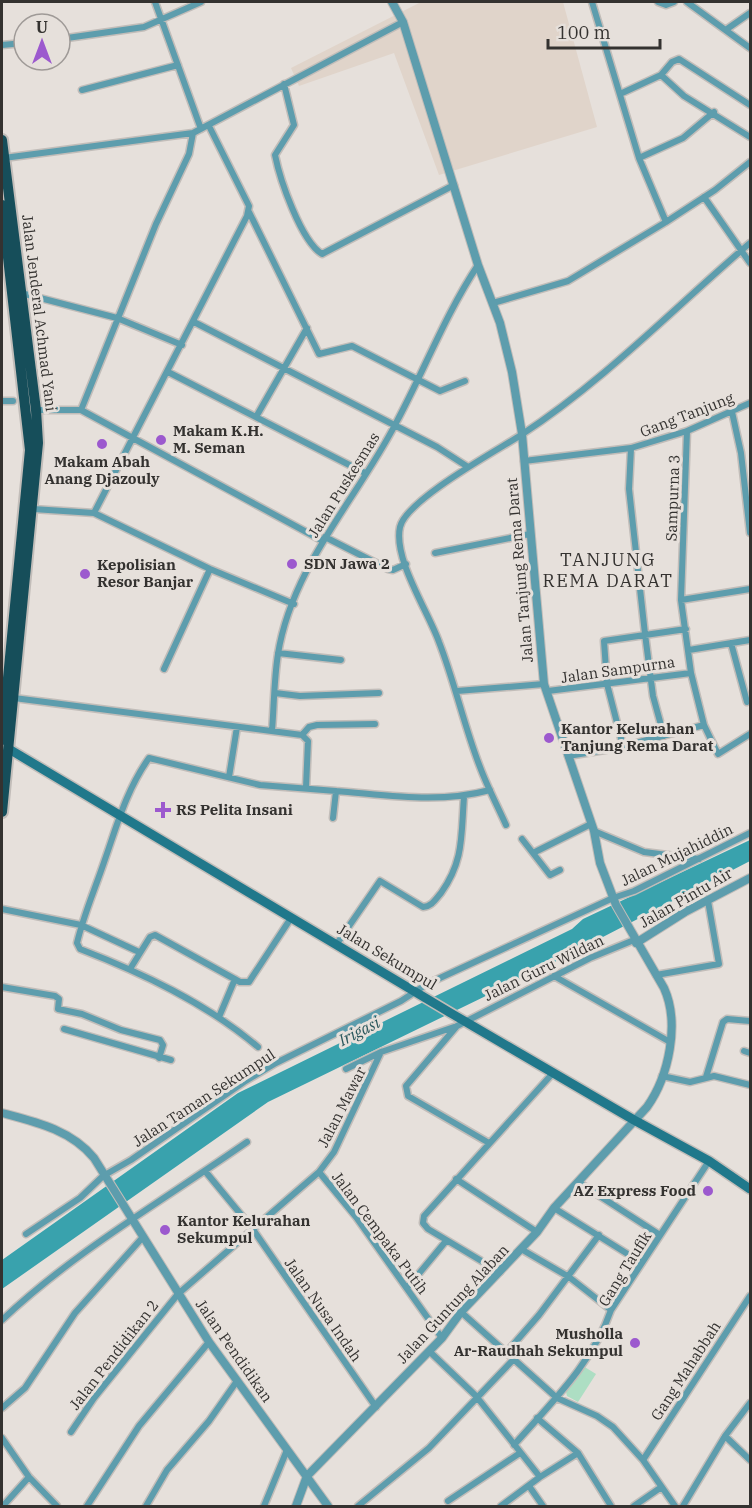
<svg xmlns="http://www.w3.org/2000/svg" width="752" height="1508" font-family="'IBM Plex Serif',serif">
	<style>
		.built { fill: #e0d4ca }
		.green { fill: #addec3 }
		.water { fill: #39a2ad }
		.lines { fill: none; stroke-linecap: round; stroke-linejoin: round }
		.minor-casing { stroke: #c2bdb9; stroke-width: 9 }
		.tertiary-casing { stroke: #c2bdb9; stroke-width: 10 }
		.secondary-casing { stroke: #c2bdb9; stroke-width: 12 }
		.trunk-casing { stroke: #c2bdb9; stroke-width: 14 }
		.minor { stroke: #5d9dad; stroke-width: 6 }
		.tertiary { stroke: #5d9dad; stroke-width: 8 }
		.secondary { stroke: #20788b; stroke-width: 9 }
		.trunk { stroke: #164e5a; stroke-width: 10 }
		.poi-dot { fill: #9c59ce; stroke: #e6e0db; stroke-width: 2 }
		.labels { text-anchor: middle; stroke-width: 6; stroke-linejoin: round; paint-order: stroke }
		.street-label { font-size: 15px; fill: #343230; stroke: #e6e0db }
		.poi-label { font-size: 15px; font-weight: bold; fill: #343230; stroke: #e6e0db; text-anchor: start }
		.water-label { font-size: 16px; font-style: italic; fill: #2a575c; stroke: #e6e0db }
		.quarter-label { font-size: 18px; letter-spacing: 1.5px; fill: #343230; stroke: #e6e0db }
	</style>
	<rect width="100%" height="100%" fill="#e6e0db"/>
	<path class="built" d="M421 2H563L597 127 439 175 394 53 299 86 291 68Z"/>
	<path class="green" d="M583 1366 596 1374 578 1402 567 1396 566 1392Z"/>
	<path class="water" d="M750 840V861L539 970 268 1102 2 1289V1260L238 1093 572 929 583 919Z"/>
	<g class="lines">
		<defs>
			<path id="minor" d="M155 2 201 129
				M592 2 639 158 666 222 715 190 750 162
				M658 2 666 5 674 2
				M687 2 750 48
				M727 29 750 13
				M60 39 144 27 201 2
				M2 45 24 43
				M661 75 684 96 750 137
				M284 84 294 125 275 155C280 180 301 241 322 254L454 185
				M82 90 178 65
				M620 94 661 75 672 62 679 59 750 105
				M193 133 189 154 156 224 81 410 323 541
				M4 158 193 133 403 22
				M639 158 683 138 714 112
				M704 197 750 263
				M249 212 319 354 352 346 440 391 465 381
				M21 293 117 318 182 345
				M493 303 568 281 666 222
				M194 322 437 447 468 467
				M168 372 365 473
				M2 401H13
				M36 410H81
				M732 412 741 453 750 533
				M256 417 307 328
				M687 431 681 600 691 673 704 725 718 754 750 734
				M631 448 629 489 645 634 653 696 664 736
				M524 461 631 448 687 431 750 403
				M33 509 94 513 210 569 294 604
				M94 513 247 216 249 206 209 126
				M325 537 388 569 393 570 406 564
				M435 553 530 534
				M681 600 750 589
				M731 643 747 702
				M689 650 750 640
				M278 653 341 660
				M164 669 210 569
				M457 691 544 684
				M548 691 691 673
				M275 693 300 696 379 693
				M14 698 302 735 308 741 306 788
				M272 731C274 706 274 679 278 654 292 566 357 499 396 423 424 371 445 315 478 265
				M302 735 309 727 317 725 375 724
				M623 746 607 684 604 641 686 629
				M568 756 617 748 704 725
				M229 777 237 727
				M333 818 336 791C388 795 438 804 490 790
				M506 825C497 805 487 786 480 767 464 726 455 683 439 642 428 611 393 559 400 527 406 500 496 451 521 435 604 381 675 307 750 243
				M594 831 644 852 699 859
				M522 839 550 875 560 870
				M533 853 591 824
				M2 909 81 925 139 952
				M336 945 380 881 423 907C432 906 435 900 441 893 464 861 461 836 464 797
				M130 969 150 937 155 935 240 982H249L291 918
				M656 975 719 964 708 901
				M554 976 670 1042
				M2 987 55 996 59 999 58 1009 82 1014 121 1030 160 1040 163 1045 159 1058
				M219 1017 235 979
				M64 1029 171 1060
				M258 1047C206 1003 142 973 80 949L77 943C83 917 93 894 102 868 116 829 125 792 149 758L260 785 336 791
				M744 1051 750 1053
				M346 1069 381 1052
				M662 1076 690 1082 714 1076 750 1085
				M706 1077 723 1022 727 1019 750 1021
				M489 1143 408 1096 406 1086 457 1026 590 958 634 940
				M205 1171 252 1228 376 1407
				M319 1172 356 1217 442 1338
				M456 1179 537 1232
				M578 1182 660 1235
				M554 1208 642 1263
				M26 1234 80 1198 103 1176 131 1160 244 1082 276 1063 401 1001 427 984 613 898 634 891 750 833
				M521 1249 569 1277 611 1310
				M500 1272 428 1229 423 1223 424 1216 553 1073
				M407 1288 446 1241
				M461 1312 557 1398 597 1416 613 1427 643 1460 675 1506
				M2 1320C75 1251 164 1200 247 1142
				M429 1351 476 1396 540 1477
				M506 1353 539 1315 599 1235
				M2 1408 25 1388 75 1313 143 1237
				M537 1418 578 1453
				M71 1432 94 1398 178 1294 319 1172 334 1152 381 1052 457 1026
				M725 1436 750 1460
				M2 1438 29 1477 57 1506
				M514 1445C550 1404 593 1363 611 1310L709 1161
				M643 1460 750 1296
				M529 1486 543 1506
				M448 1501 520 1453
				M3 1506 29 1477
				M87 1506 139 1426 209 1342
				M146 1506 167 1470 209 1421 237 1381
				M264 1506 287 1450
				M358 1506 429 1448 513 1360
				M501 1506 540 1477 578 1453 611 1506
				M634 1506 660 1488
				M683 1506 725 1436 750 1403"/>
			<path id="tertiary" d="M636 943 685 912 750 878
				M2 1113C36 1122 71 1130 94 1158L209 1342 328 1506
				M296 1506 307 1476 442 1338 461 1312 537 1232 554 1208 647 1107C669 1076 680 1023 664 988L616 905 600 863 594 831 544 684 522 434 512 372 500 323 478 265 403 22 392 2"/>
			<path id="secondary" d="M9 749 454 1015 634 1120 709 1161 750 1189"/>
			<path id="trunk" d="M2 140 36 410 38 443 2 812
				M2 205 30 450 2 740"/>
		</defs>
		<use href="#minor" class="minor-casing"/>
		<use href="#tertiary" class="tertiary-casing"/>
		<use href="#secondary" class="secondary-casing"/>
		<use href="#trunk" class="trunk-casing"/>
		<use href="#minor" class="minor"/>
		<use href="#tertiary" class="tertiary"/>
		<use href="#secondary" class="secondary"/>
		<use href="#trunk" class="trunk"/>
	</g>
	<g class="poi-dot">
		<circle cx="161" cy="440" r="6"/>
		<circle cx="102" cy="444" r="6"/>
		<circle cx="292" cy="564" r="6"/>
		<circle cx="85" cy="574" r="6"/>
		<circle cx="549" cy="738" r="6"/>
		<path d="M160 801h6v6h6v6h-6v6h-6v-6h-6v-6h6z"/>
		<circle cx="708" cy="1191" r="6"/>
		<circle cx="165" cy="1230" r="6"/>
		<circle cx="635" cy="1343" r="6"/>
	</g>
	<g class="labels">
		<g class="street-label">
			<text transform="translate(39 313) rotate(83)" y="5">Jalan Jenderal Achmad Yani</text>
			<text transform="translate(687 415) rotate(-21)" y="5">Gang Tanjung</text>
			<text transform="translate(344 485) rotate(-58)" y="5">Jalan Puskesmas</text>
			<text transform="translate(673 498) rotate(-88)" y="5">Sampurna 3</text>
			<text transform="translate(520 570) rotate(-95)" y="5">Jalan Tanjung Rema Darat</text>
			<text transform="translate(618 670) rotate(-8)" y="5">Jalan Sampurna</text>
			<text transform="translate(677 855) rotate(-26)" y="5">Jalan Mujahiddin</text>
			<text transform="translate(686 898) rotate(-30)" y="5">Jalan Pintu Air</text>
			<text transform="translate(387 957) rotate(31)" y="5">Jalan Sekumpul</text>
			<text transform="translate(544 968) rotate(-26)" y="5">Jalan Guru Wildan</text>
			<text transform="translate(204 1098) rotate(-33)" y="5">Jalan Taman Sekumpul</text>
			<text transform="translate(342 1107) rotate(-63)" y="5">Jalan Mawar</text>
			<text transform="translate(380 1233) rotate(53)" y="5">Jalan Cempaka Putih</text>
			<text transform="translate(625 1269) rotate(-58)" y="5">Gang Taufik</text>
			<text transform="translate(453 1304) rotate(-47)" y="5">Jalan Guntung Alaban</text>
			<text transform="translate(323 1310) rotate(55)" y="5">Jalan Nusa Indah</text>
			<text transform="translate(234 1351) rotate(55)" y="5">Jalan Pendidikan</text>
			<text transform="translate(114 1355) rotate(-52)" y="5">Jalan Pendidikan 2</text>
			<text transform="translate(686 1371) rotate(-57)" y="5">Gang Mahabbah</text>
		</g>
		<g class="poi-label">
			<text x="173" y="436">Makam K.H.<tspan x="173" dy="17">M. Seman</tspan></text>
			<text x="102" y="467" text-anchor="middle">Makam Abah<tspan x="102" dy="17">Anang Djazouly</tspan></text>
			<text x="304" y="569">SDN Jawa 2</text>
			<text x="97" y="570">Kepolisian<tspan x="97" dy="17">Resor Banjar</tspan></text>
			<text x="561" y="734">Kantor Kelurahan<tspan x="561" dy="17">Tanjung Rema Darat</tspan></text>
			<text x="176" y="815">RS Pelita Insani</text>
			<text x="696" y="1196" text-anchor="end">AZ Express Food</text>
			<text x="177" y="1226">Kantor Kelurahan<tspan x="177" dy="17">Sekumpul</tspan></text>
			<text x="623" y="1339" text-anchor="end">Musholla<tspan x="623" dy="17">Ar-Raudhah Sekumpul</tspan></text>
		</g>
		<g class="water-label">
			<text transform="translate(359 1031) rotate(-27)" y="6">Irigasi</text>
		</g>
		<g class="quarter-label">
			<text x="608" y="566">TANJUNG<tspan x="608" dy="21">REMA DARAT</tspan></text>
		</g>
	</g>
	<rect width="752" height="1508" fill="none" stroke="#343230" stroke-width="6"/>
	<g transform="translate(42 42)"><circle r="28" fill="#e6e0db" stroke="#9f9a97" stroke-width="1.5"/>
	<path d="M0-4.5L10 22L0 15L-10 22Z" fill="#9c59ce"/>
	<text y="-9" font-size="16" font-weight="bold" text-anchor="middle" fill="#343230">U</text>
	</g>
	<path d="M548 39v9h112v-9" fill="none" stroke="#343230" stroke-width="3"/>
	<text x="557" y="39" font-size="18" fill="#343230" stroke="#e6e0db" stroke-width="4.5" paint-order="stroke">100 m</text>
</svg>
